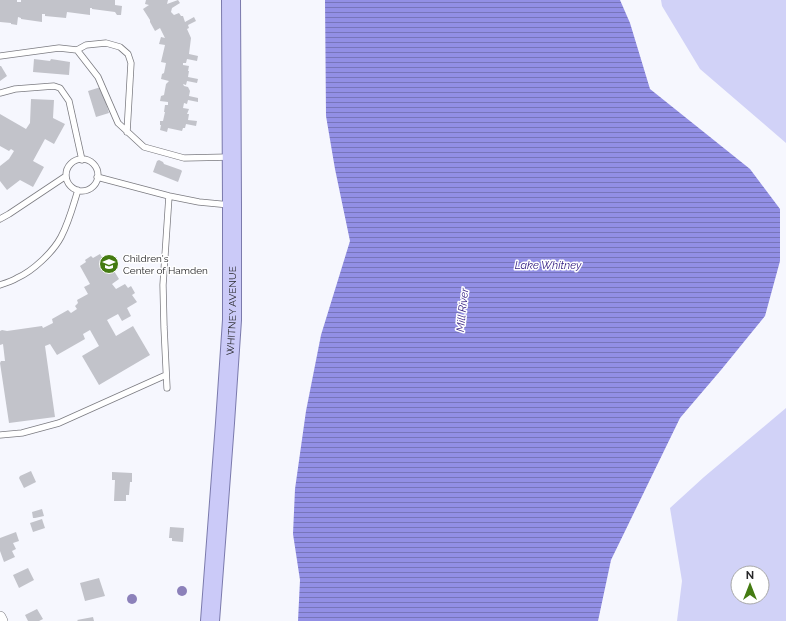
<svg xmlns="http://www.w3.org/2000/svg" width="786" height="621" font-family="Raleway,sans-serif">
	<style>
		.green { fill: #d1d2f7; fill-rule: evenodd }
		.water { fill: url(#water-rules) }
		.building { fill: #c2c3ca }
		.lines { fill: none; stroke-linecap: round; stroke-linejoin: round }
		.lane-casing { stroke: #7b7b81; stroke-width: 7 }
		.street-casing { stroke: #7b7b81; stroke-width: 12 }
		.primary-casing { stroke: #7b7aac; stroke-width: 20 }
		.lane { stroke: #fff; stroke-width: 5.5 }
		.street { stroke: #fff; stroke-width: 11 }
		.primary { stroke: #cbcaf8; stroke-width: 18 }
		.tree { fill: #8c81ba }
		.labels { text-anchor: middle; stroke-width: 3; stroke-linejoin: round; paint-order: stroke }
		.poi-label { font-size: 10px; fill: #272729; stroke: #fff; text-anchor: start }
		.street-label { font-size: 10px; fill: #272729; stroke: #fff }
		.water-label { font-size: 11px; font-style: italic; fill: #352083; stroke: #fff }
	</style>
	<defs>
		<pattern id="water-rules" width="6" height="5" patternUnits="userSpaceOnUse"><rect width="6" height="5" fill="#928fe5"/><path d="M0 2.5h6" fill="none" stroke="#7775ba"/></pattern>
	</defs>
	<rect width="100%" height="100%" fill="#f6f7fe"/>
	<path class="green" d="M661 0H786V143L700 69 662 6Z
		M786 408V621H677L682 581 670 508 704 477ZM738 573H762V597H738Z"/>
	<path class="water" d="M325 0H620L630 23 650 89 750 169 780 209V261L765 316 721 370 680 418 611 560 598 621H298L300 580 293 534 295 489 306 411 321 335 350 241 335 169 326 116Z"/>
	<path class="building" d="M0 0H17V2H21V0H115V5L122 6 121 15H117L115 12 92 9V8H90V15L67 12 66 18 45 16V14H42V22L21 19V18L18 17 17 25 11 24V23L0 22Z
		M146 0H168L167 4 178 0 180 3 172 8 171 12 174 15 179 13 181 16H183L185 22 194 17 196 21 188 25 189 28 187 29 191 38 189 54 198 56 197 61 187 59 186 63H183V65L189 66 188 71H189L188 77 198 79 197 83 187 81 186 85 183 84 184 86 188 87 190 91 189 96 198 98V102L188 100 187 104 184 103 183 108 189 109 187 114H189L188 120 197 121 196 126 186 124 185 128H183L182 131 168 128 167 132 160 130 161 125H160V121H163L165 112H164L165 105H168V102L160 101 161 96 164 95 166 84 169 81 161 79 162 74 164 73 166 63 161 62 165 45 159 44 161 37 165 38 160 28 155 31 150 22V20L143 9 149 5 145 4Z
		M34 59 50 61 51 59 70 62 69 75 33 72Z
		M0 66H1L7 76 0 81Z
		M101 87 109 113 96 117 88 91Z
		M31 99 54 100 53 118 65 124 54 144 45 139 33 161 44 167 33 187 20 180 7 190 0 181V166L9 159 14 151 11 149 9 151 0 146V114L26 129 30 123Z
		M159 160 163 162 164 164 181 170 182 171 178 182 153 172 157 161Z
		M100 254 107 266H111L119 279 112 284 116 289 125 284 128 288 131 286 135 293 132 295 137 302 127 308 131 316 122 321 118 314 107 320 116 336 133 326 150 355 99 385 82 356 99 346 90 330 83 334 85 339 57 355 50 344 45 346 55 417 9 423 0 363 1 361H5L3 344 0 345V331L2 330 7 331 42 326 43 328 53 323 52 319 68 310 71 313 77 309 75 306 78 303 77 300 88 294 84 287 90 284 80 266 86 262 85 260 91 256 93 258Z
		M31 471 36 482 24 488 19 478 20 476Z
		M112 472 132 473V482H130L129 495H126V501H114L115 480H112Z
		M42 509 44 516 35 518H33L32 512Z
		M42 519 45 528 33 532 30 523Z
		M170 527 184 528 183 542 172 541V538H169Z
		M16 532 19 541 13 543 16 549 12 551 15 557 4 562 0 551V538Z
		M28 568 34 580 19 588 13 575Z
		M99 578 105 596 85 601 80 583Z
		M37 609 43 619 39 621H28L25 615Z
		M93 617 94 621H78L77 620Z"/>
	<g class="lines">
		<defs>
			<path id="lane" d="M77 50 86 45 106 43 120 47 128 54 131 63 127 132
				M0 56 59 48 77 50 98 77 118 123 144 147 184 158 230 157
				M0 93 15 89 54 86 60 88 69 101 82 160
				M66 175a16 16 0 1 1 32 0a16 16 0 1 1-32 0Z
				M97 177 169 196 199 202 230 205
				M0 219 9 214 66 176
				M0 285C6 283 12 281 17 278 33 271 53 252 61 237 69 222 73 206 78 190
				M167 388 164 327 163 285 169 196
				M0 435 22 433 59 423 166 375"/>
			<path id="street" d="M0 617 2 621"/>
			<g id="primary">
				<path id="s1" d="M210 621 225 423 232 320V205L231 0"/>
			</g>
		</defs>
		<use href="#lane" class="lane-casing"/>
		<use href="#street" class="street-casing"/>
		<use href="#primary" class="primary-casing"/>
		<use href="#lane" class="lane"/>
		<use href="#street" class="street"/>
		<use href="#primary" class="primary"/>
	</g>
	<g class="tree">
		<circle cx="182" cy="591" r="5"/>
		<circle cx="132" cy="599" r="5"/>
	</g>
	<defs>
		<symbol id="school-disc" viewBox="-11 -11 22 22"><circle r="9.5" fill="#447b11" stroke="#fff"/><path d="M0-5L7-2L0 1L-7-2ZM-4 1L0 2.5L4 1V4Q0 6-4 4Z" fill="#fff"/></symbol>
	</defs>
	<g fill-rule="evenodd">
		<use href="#school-disc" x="98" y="253" width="22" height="22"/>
	</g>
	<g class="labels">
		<g class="poi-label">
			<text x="123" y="262">Children's<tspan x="123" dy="12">Center of Hamden</tspan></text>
		</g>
		<g class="street-label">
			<text dy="4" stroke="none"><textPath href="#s1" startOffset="311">WHITNEY AVENUE</textPath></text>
		</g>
		<g class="water-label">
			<text x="548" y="269">Lake Whitney</text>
			<text transform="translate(462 310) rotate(-84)" y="4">Mill River</text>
		</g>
	</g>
	<g transform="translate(750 585)"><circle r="19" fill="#ffffff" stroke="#a9a9a9"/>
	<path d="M0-3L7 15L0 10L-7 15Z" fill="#447b11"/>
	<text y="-6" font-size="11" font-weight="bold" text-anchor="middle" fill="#272729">N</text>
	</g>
</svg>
